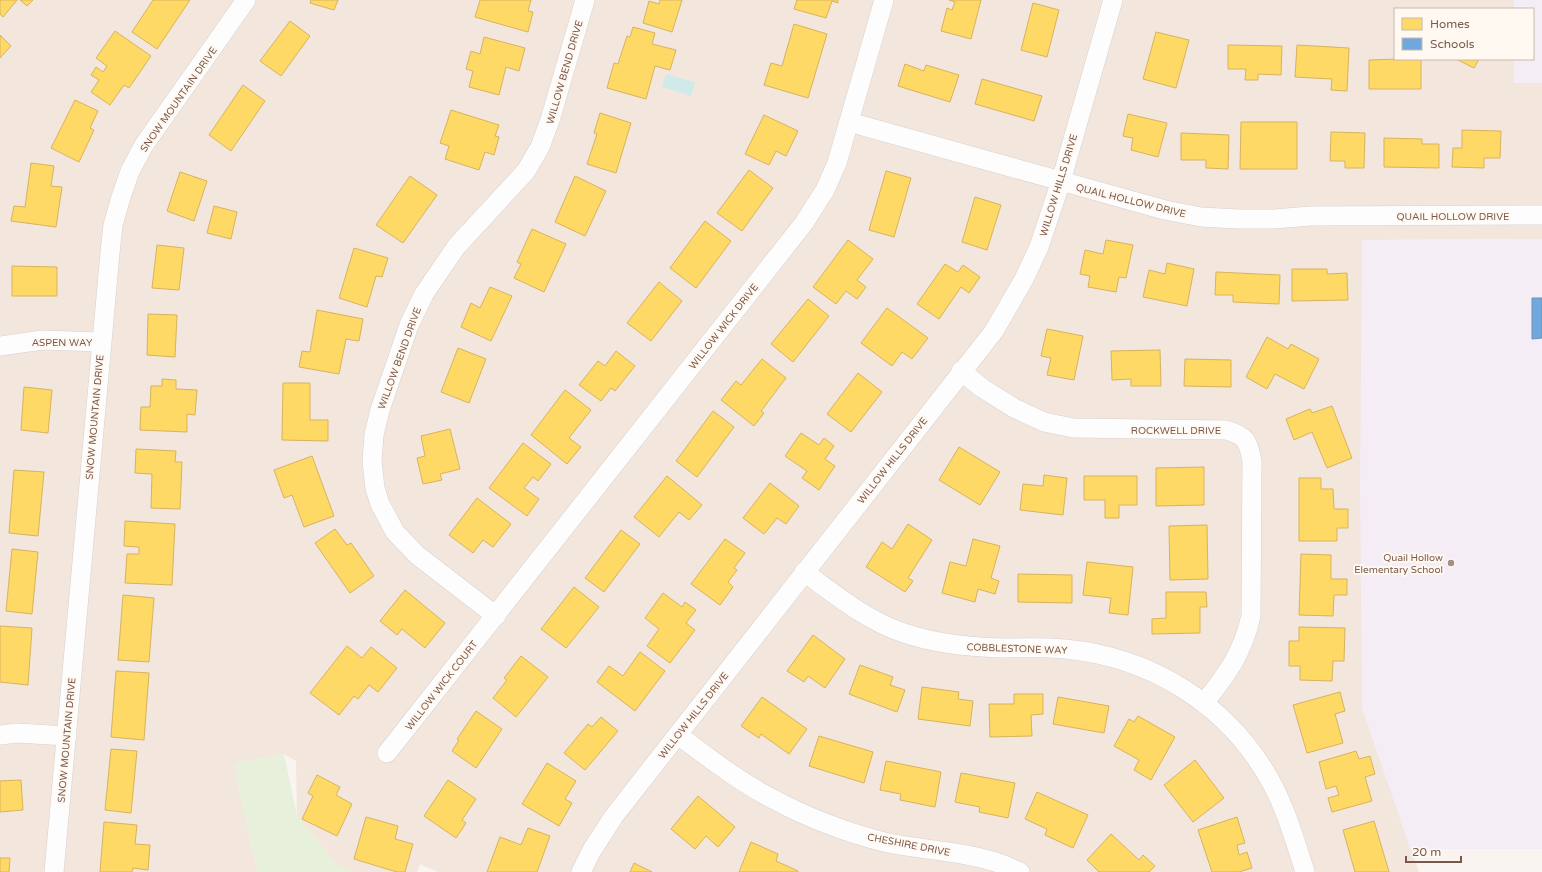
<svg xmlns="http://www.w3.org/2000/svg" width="1542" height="872" font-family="'Varela Round',sans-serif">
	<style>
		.residential { fill: #f2e6dd }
		.education { fill: #f5edf5 }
		.green { fill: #e7f0da }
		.water { fill: #d0eaea }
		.homes { fill: #ffd966; stroke: #d7b35e }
		.schools { fill: #6fa8dc; stroke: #7290b1 }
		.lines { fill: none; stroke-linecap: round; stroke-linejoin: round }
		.minor-casing { stroke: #d9d1cd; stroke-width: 20 }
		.minor { stroke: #fefdfd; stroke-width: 19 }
		.poi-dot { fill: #a68f85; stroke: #fff9f2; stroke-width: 1.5 }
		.labels { text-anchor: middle; stroke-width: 4; stroke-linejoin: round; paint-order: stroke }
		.street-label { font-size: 10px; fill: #7a594c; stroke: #fff9f2 }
		.poi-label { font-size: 10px; fill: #7a594c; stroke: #fff9f2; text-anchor: end }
	</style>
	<rect width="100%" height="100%" fill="#f9f4ef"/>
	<path class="residential" d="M0 0H1514V9H1395V59H1514V82L1542 83V239L1363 240 1362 707 1419 872H438L420 864 417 872H344L341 867 336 864 297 816 296 761 284 754 234 764 257 872H0Z"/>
	<path class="education" d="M1514 0H1542V83H1514V59H1533V9H1514Z
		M1542 239V849H1410L1362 707 1360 487 1362 240Z"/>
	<path class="green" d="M284 754 297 816 336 864 352 872H257L234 764Z"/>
	<path class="water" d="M666 74 695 82 691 96 662 87Z"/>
	<path class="homes" d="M0 0H17L3 17 0 14Z
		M20 0H33L27 6Z
		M153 0H190L157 49 132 32Z
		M311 0H338L334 10 310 3Z
		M480 0H531L528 11 533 12 528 32 475 17Z
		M660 0H682L672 32 643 23 649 1 659 4Z
		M797 0H838V3L832 1 826 18 794 9Z
		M949 0H981L971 39 941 31 947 8 952 10 955 2Z
		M1033 3 1059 10 1047 57 1021 50Z
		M290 21 310 36 281 76 260 61Z
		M794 24 827 34 808 98 764 85 771 63 782 66Z
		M633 27 655 33 652 44 676 50 670 70 655 66 646 99 607 88 614 63 618 64 627 36 630 37Z
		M115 31 151 56 129 88 124 85 110 105 91 92 99 80 91 75 96 67 103 72 107 66 96 58Z
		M1156 32 1189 40 1176 88 1143 79Z
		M0 35 11 46 0 58Z
		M484 37 525 48 519 71 506 67 499 95 469 87 473 71 466 69 471 51 480 54Z
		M1228 45 1282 46 1281 75 1258 74V80H1245L1246 69H1228Z
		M1297 45 1349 48 1347 91 1331 90 1332 79 1295 77Z
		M1399 59H1421V89H1369V60Z
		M1456 59H1479L1474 68Z
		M905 64 924 71 926 65 959 75 950 102 898 86Z
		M982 79 1042 96 1034 121 975 104Z
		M243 85 265 101 231 151 209 135Z
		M75 100 98 111 90 128 94 130 79 162 51 148Z
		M451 110 499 125 495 136 499 137 494 155 485 152 479 170 445 159 449 146 440 143Z
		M600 113 631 123 616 173 587 164 597 134 594 133Z
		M1128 114 1167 123 1158 157 1131 150 1133 138 1123 136Z
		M764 115 798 131 786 156 776 151 769 165 745 154Z
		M1241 122H1297V169H1240Z
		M1462 130 1501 131 1500 158H1484V168L1452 167 1453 148H1462Z
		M1331 132 1365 133 1364 168H1345V161H1330Z
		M1181 133 1229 135 1228 169 1206 168V160H1181Z
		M1384 138 1422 139V144H1439V168L1384 167Z
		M31 163 54 166 51 186 62 187 56 227 11 221 14 206 25 207Z
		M749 170 773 188 742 231 717 213Z
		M886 171 911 178 894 237 869 230Z
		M180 172 207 181 194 221 167 211Z
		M410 176 437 195 403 243 376 225Z
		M575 176 606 191 585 236 555 222Z
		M975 197 1001 205 987 250 962 242Z
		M214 206 237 212 231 239 207 233Z
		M705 221 731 241 696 288 670 268Z
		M532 229 566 244 544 292 514 278 521 264 517 262Z
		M848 240 873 259 857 280 866 287 857 299 846 291 836 304 813 287Z
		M1106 240 1133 245 1126 278 1119 277 1116 292 1088 287 1090 276 1080 274 1085 250 1103 254Z
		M157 245 184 248 179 290 152 288Z
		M354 248 388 258 382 277 376 276 367 307 339 298Z
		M1167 263 1194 269 1187 306 1143 297 1149 270 1165 274Z
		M945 264 958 272 963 265 980 277 969 293 961 287 939 319 917 304Z
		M12 266 57 267V296H12Z
		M1292 269H1327V274L1347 273 1348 300 1292 301Z
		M1216 272 1280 275 1279 304 1233 302V295H1215Z
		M659 282 682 301 651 341 627 323Z
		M490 287 512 296 491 341 461 327 471 303 480 308Z
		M808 299 829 316 793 362 771 344Z
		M887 308 928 338 912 359 902 352 892 366 861 343Z
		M317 310 363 319 359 341 346 339 339 374 299 367 302 351 310 352Z
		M148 314 177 315 175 357 147 355Z
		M1047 329 1083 336 1074 380 1047 375 1051 358 1041 356Z
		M1267 337 1288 349 1291 344 1319 359 1304 389 1275 374 1267 389 1246 377Z
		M458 348 486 359 469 403 441 392Z
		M1160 350 1161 386H1131V379L1112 380 1111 351Z
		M616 351 635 366 615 391 611 388 601 401 579 385 598 361 605 366Z
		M762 359 786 378 761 411 764 413 754 426 721 400 736 381 741 385Z
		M1185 359 1231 360V387L1184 386Z
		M858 373 882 392 851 432 827 414Z
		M162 379 176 380V389L197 390 195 415 187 414V432L140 430 141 407H150L151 386H162Z
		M283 383H310V420H328V441L282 440Z
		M24 387 52 390 48 433 21 430Z
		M565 390 591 410 569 438 581 447 567 464 531 435Z
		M1332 406 1352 458 1327 468 1312 432 1294 440 1286 419 1310 409 1312 413Z
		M713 411 734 427 697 477 676 461Z
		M450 429 460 469 440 474 442 480 423 484 417 458 425 456 421 436Z
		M801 433 819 445 824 438 834 446 825 459 835 466 819 490 802 478 807 471 785 456Z
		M523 443 551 464 538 481 533 477 524 488 539 499 527 516 489 488Z
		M959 447 1000 472 980 505 939 480Z
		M136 449 176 451 175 462H182L180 509 151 508 152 474 135 473Z
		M312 456 334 516 304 527 292 495 284 498 274 470Z
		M1204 467V505L1156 506V468Z
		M14 470 44 472 38 536 9 533Z
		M1044 475 1067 478 1063 515 1020 510 1023 484 1043 486Z
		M667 476 702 505 689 520 679 512 659 537 634 517Z
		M1084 476H1137V505H1119V518H1105V500H1084Z
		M1299 478H1321V489H1333L1334 509H1348V528H1337V541H1299Z
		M770 483 799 506 786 524 777 518 764 534 743 518Z
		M477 498 511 524 493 547 483 540 473 553 449 535Z
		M125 521 175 524 172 585 125 583 127 554H139V547L124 546Z
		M908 524 932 540 908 578 913 581 905 592 866 567 882 542 892 549Z
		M1207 525 1208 579 1170 580 1169 526Z
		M335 529 347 545 351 543 374 576 350 593 315 543Z
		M621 530 640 544 604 592 585 578Z
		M725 539 745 553 734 568 737 570 728 582 733 587 720 605 691 584Z
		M973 539 1000 546 991 578 999 581 995 594 978 589 975 602 942 593 950 562 966 566Z
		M12 549 38 552 32 614 6 611Z
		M1301 554 1331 555V579H1347V595H1334L1333 616 1299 615Z
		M1087 562 1133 567 1128 615 1109 613 1111 598 1083 595Z
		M1018 574 1072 575V603L1018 602Z
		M574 587 599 607 566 648 541 629Z
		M405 590 445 623 425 648 402 629 397 635 380 621Z
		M1166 592H1206L1207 607H1200V633L1152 634V619L1166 618Z
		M663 593 682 607 685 602 696 610 686 623 695 630 670 663 647 646 659 629 645 618Z
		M123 595 154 598 149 662 118 660Z
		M0 626 32 628 28 685 0 682Z
		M1299 627 1345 628 1344 661H1333L1332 681 1300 680V666H1289V641H1299Z
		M813 635 845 659 825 688 808 676 804 682 787 671Z
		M347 646 362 658 371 647 397 668 378 692 369 685 358 699 354 696 339 715 310 693Z
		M640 652 665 671 635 711 597 682 609 666 623 676Z
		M521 656 548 677 516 717 493 698 507 680 504 678Z
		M860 665 893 677 890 685 905 690 897 712 849 694Z
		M116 671 149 673 144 740 111 737Z
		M922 687 959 692 958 699 973 701 970 726 918 719Z
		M1340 692 1345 711 1335 714 1343 743 1307 753 1293 705Z
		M1014 694H1043V714L1031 715 1032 736 990 737 989 704H1014Z
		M762 697 807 729 789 754 761 734 759 738 741 726Z
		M1058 697 1109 706 1104 733 1053 724Z
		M476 711 502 729 476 768 452 751 459 740 457 739Z
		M1138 716 1175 737 1151 780 1134 770 1139 760 1114 746 1129 719 1134 722Z
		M601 717 618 731 585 770 564 753 588 724 592 727Z
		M819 736 873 752 864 783 809 766Z
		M111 749 137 751 131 813 105 810Z
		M1356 751 1359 759 1370 756 1375 774 1365 777 1372 801 1332 812 1328 798 1339 795 1336 786 1326 789 1319 762Z
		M1195 760 1224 798 1193 822 1164 785Z
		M886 761 941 772 935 807 900 800 901 794 880 790Z
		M547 763 576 781 565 799 572 803 559 826 522 804Z
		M961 773 1015 783 1008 818 979 812 980 807 955 802Z
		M317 775 340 787 336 795 352 804 337 836 302 819 313 796 308 793Z
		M21 780 23 810 0 812V781Z
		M448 780 476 799 462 820 466 823 456 838 424 816Z
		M1037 792 1088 815 1073 848 1045 835 1047 829 1025 819Z
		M698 796 735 827 718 847 706 836 695 849 671 829Z
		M366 817 398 826 395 839 413 844 405 872H397L354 859Z
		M1237 817 1245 843 1237 845 1239 855 1247 852 1252 868 1239 872H1212L1198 830Z
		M1374 821 1389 872H1355L1343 830Z
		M104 822 137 825 135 844 150 845 148 870 133 868 132 872H100Z
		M528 828 550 836 537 872H487L500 837 521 845Z
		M1111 834 1139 860 1143 855 1155 866 1149 872H1099L1087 860Z
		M751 842 778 854 776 861 798 871V872H739Z
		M0 858H10L9 872H0Z
		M634 863 652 872H630Z"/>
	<path class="schools" d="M1532 298H1542V338L1532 339Z"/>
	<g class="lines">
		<defs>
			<path id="minor" d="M849 122 1165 210 1201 217 1238 219H1274L1311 216 1542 215
				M0 346 42 340 101 342
				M961 371 982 388 1014 408 1044 422 1073 428 1226 430C1246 436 1248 440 1252 461L1251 616C1242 654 1228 673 1204 703
				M804 572C836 595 867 621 904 633 936 644 968 647 1001 648 1022 648 1043 647 1065 649 1151 657 1227 704 1270 780 1286 809 1295 841 1305 872
				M496 616 417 555 395 532 380 504 375 488 372 461 374 435 380 410 409 325 424 294 456 247 526 171 540 147 550 120 585 0
				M0 735 17 733 67 736
				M678 735C708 757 738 781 771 798 806 817 845 832 884 842 919 850 957 850 992 861 1001 863 1010 868 1020 872
				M387 753 804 223 825 190 837 163 884 0
				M54 872 110 253 113 225 121 197 130 171 144 145 246 0
				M581 872 592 850 614 816 994 331 1024 279 1039 247 1061 181 1113 0"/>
		</defs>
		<use href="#minor" class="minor-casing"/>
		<use href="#minor" class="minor"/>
	</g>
	<circle class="poi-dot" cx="1451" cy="563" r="4"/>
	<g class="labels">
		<g class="street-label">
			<text transform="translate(564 72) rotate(-74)" y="4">WILLOW BEND DRIVE</text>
			<text transform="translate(178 99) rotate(-55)" y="4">SNOW MOUNTAIN DRIVE</text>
			<text transform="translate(1058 185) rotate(-73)" y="4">WILLOW HILLS DRIVE</text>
			<text transform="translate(1131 200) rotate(14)" y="4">QUAIL HOLLOW DRIVE</text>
			<text x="1453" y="220">QUAIL HOLLOW DRIVE</text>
			<text transform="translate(723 326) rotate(-52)" y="4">WILLOW WICK DRIVE</text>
			<text x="62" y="346">ASPEN WAY</text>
			<text transform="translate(399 358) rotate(-70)" y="4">WILLOW BEND DRIVE</text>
			<text transform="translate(94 417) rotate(-85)" y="4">SNOW MOUNTAIN DRIVE</text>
			<text x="1176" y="434">ROCKWELL DRIVE</text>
			<text transform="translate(892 460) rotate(-52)" y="4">WILLOW HILLS DRIVE</text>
			<text transform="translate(1017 648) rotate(2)" y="4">COBBLESTONE WAY</text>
			<text transform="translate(441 685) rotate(-52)" y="4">WILLOW WICK COURT</text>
			<text transform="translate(693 715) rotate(-52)" y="4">WILLOW HILLS DRIVE</text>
			<text transform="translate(66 740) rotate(-85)" y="4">SNOW MOUNTAIN DRIVE</text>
			<text transform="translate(909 844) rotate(11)" y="4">CHESHIRE DRIVE</text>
		</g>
		<g class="poi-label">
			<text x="1443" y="561">Quail Hollow<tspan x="1443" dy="12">Elementary School</tspan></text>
		</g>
	</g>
	<rect x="1394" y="8" width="140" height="52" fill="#fff9f2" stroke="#cab9b0"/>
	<rect x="1402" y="18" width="20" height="12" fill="#ffd966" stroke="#cab9b0"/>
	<text x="1430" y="28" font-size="12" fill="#7a594c">Homes</text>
	<rect x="1402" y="38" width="20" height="12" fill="#6fa8dc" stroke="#cab9b0"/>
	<text x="1430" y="48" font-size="12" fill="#7a594c">Schools</text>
	<path d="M1406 856v6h55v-6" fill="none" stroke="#7a594c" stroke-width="2"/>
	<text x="1412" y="856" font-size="12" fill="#7a594c" stroke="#fff9f2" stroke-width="3" paint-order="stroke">20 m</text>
</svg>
